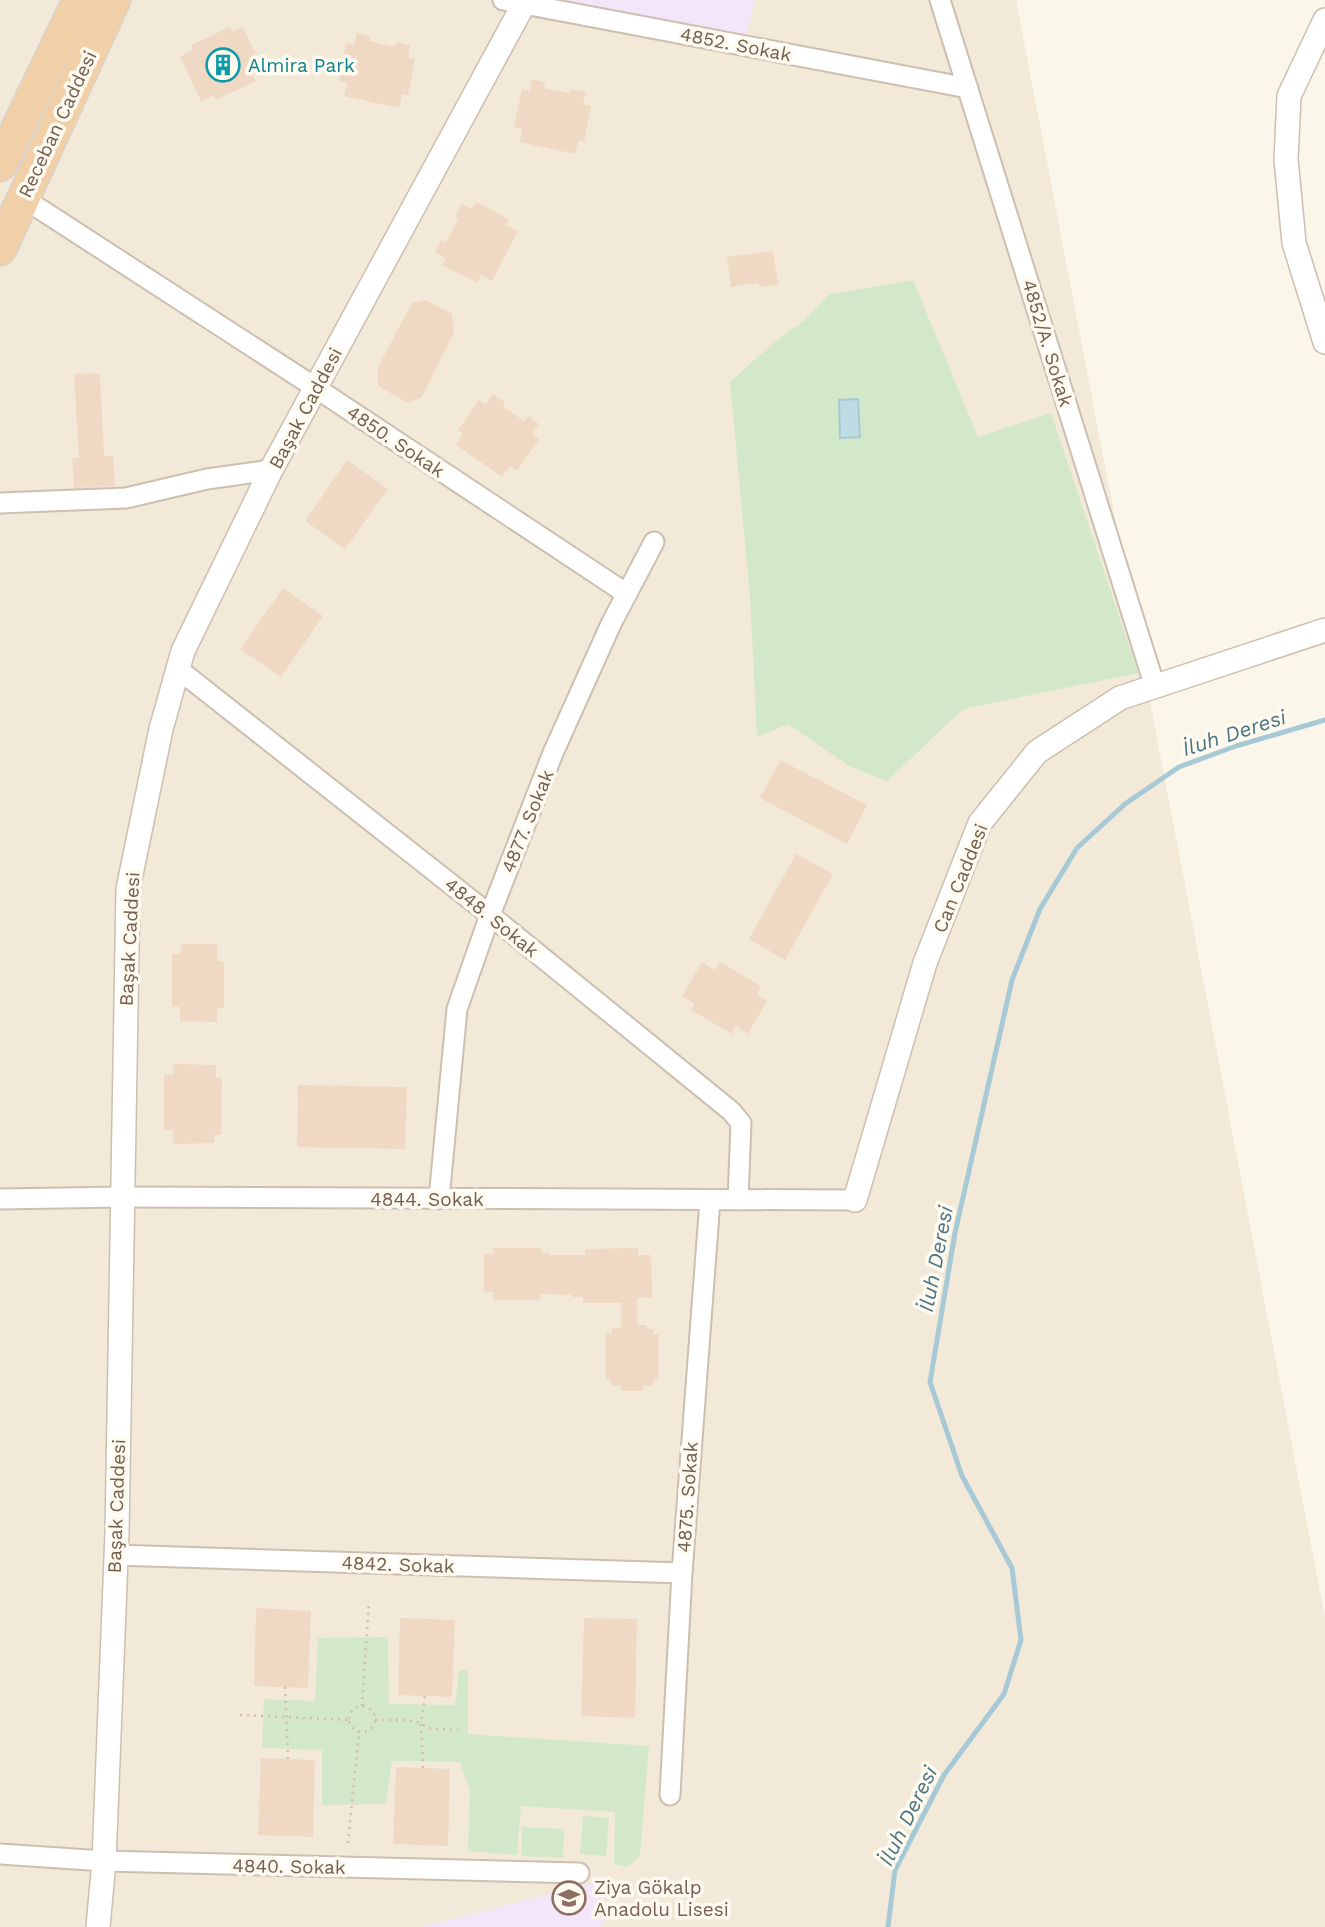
<svg xmlns="http://www.w3.org/2000/svg" width="1325" height="1927" font-family="'Work Sans',sans-serif">
	<style>
		.residential { fill: #f2e9d9 }
		.education { fill: #f3e6f8 }
		.green { fill: #d3e8c9 }
		.water { fill: #bfdbe4; stroke: #a6c9d5; stroke-width: 2 }
		.lines { fill: none; stroke-linecap: round; stroke-linejoin: round }
		.stream { stroke: #a6c9d5; stroke-width: 5 }
		.building { fill: #efd9c4 }
		.minor-casing { stroke: #cdbfb0; stroke-width: 23 }
		.tertiary-casing { stroke: #cdbfb0; stroke-width: 26 }
		.trunk-casing { stroke: #d8d2ce; stroke-width: 35 }
		.path { stroke: #d4bca6; stroke-width: 2.5; stroke-dasharray: 2 5; stroke-linecap: butt }
		.minor { stroke: #fff; stroke-width: 19 }
		.tertiary { stroke: #fff; stroke-width: 23 }
		.trunk { stroke: #f2d0a7; stroke-width: 32 }
		.labels { text-anchor: middle; stroke-width: 7; stroke-linejoin: round; paint-order: stroke }
		.street-label { font-size: 19px; fill: #74604f; stroke: #fefaf0 }
		.culture-label { font-size: 19px; fill: #0d838f; stroke: #fefaf0; text-anchor: start }
		.education-label { font-size: 19px; fill: #785e54; stroke: #fefaf0; text-anchor: start }
		.water-label { font-size: 21px; font-style: italic; fill: #4a7685; stroke: #fefaf0 }
	</style>
	<rect width="100%" height="100%" fill="#fbf6ea"/>
	<path class="residential" d="M0 0H1016L1325 1618V1927H0Z"/>
	<path class="education" d="M567 0H755L746 36 569 2Z
		M593 1883 611 1912 601 1927H421Z"/>
	<path class="green" d="M913 280 978 437 1051 413 1138 673 963 709 887 781 849 766 788 724 757 737 750 596 730 382 777 340 805 320 830 294Z
		M388 1637 389 1704 455 1705 459 1670 468 1671V1734L649 1746 640 1856 627 1867 614 1864 615 1812 521 1806 517 1855 468 1851 470 1791 460 1762 392 1761 386 1804 322 1805V1750L262 1748 264 1699 315 1701 318 1638Z
		M583 1816 609 1818 606 1856 580 1854Z
		M522 1827 564 1829 563 1858 521 1856Z"/>
	<path class="water" d="M858 399 860 437 840 438 839 400Z"/>
	<g class="lines">
		<path class="stream" d="M888 1927 895 1870 944 1775 1004 1694 1021 1640 1012 1568 962 1476 930 1382 955 1233 1012 980 1040 909 1077 848 1125 804 1179 767 1236 746 1325 720"/>
	</g>
	<path class="building" d="M230 27 232 32 243 27 263 70 252 75 256 81 216 100 214 95 201 101 180 57 193 50 191 45Z
		M357 33 370 36 369 41 395 47 396 42 410 45 408 58 415 59 408 95 402 94 399 108 344 96 347 83 339 81 346 43 354 44Z
		M532 79 545 82 544 88 570 93 571 89 586 92 583 104 591 106 584 142 578 141 575 154 520 142 522 129 514 127 522 89 530 91Z
		M476 202 509 219 506 225 518 231 492 281 481 275 477 283 442 265 446 258 435 252 441 240 446 243 458 219 455 217 461 204 472 209Z
		M773 251 778 285 761 287 757 283 731 287 727 257Z
		M426 300 452 314 454 332 422 397 408 403 378 386V367L412 303Z
		M100 373 104 456H113L115 486 74 488 72 458H79L74 374Z
		M493 394 505 402 503 406 524 421 528 416 539 424 532 434 539 439 517 471 510 466 502 477 456 445 463 433 458 430 479 400 486 404Z
		M347 460 388 489 345 549 305 521Z
		M283 588 323 616 281 677 240 649Z
		M780 760 867 805 847 844 760 798Z
		M796 854 833 874 785 960 749 939Z
		M181 944H217V961L224 962V1008H217V1022L180 1021V1007H172V954H181Z
		M702 962 715 970 720 962 761 986 757 994 767 1001 748 1034 736 1026 732 1034 691 1010 695 1004 682 996Z
		M173 1064 216 1065V1078H222L221 1135H214V1143L173 1144V1130H164V1075H173Z
		M298 1085 407 1087 405 1149 297 1147Z
		M493 1248H541V1253H550V1255H585V1249L638 1248V1255H651L652 1297 637 1298V1325H647V1329H654V1334H658L659 1379H653V1386H643V1391H621V1386H611V1380H606L605 1333H612V1328H621V1303H583V1297H572V1295L540 1294V1300H493V1292H484V1254H494Z
		M256 1608 311 1611 308 1688 254 1686Z
		M400 1618 455 1620 452 1697 398 1695Z
		M584 1618 637 1619 635 1718 581 1716Z
		M261 1758 315 1760 313 1837 258 1835Z
		M396 1767 450 1769 448 1846 393 1844Z"/>
	<g class="lines">
		<defs>
			<path id="minor" d="M503 0 968 88
				M940 0 1155 687
				M23 198 316 388 627 594
				M0 503 126 498 207 479 271 470
				M178 669 490 915 731 1111 741 1123 738 1200
				M0 1199 122 1197 855 1200
				M439 1199 457 1009 490 915 553 753 611 624 654 542
				M115 1555 682 1573
				M670 1795 682 1573 710 1200
				M0 1854 104 1861 579 1873"/>
			<path id="tertiary" d="M1325 20 1289 96 1286 159 1294 243 1325 342
				M855 1200 925 963 980 823 1037 752 1120 698 1325 630
				M98 1927 104 1861 117 1533 128 889 161 729 183 651 271 470 526 0"/>
			<path id="trunk" d="M0 165 79 0
				M0 249 114 0"/>
		</defs>
		<use href="#minor" class="minor-casing"/>
		<use href="#tertiary" class="tertiary-casing"/>
		<use href="#trunk" class="trunk-casing"/>
		<path class="path" d="M285 1687 288 1759
			M349 1719a13 13 0 1 1 26 0a13 13 0 1 1-26 0Z
			M362 1706 369 1601
			M240 1715 349 1720
			M375 1720H407L421 1723 428 1728 458 1730
			M423 1768 421 1723 425 1696
			M348 1843 359 1732"/>
		<use href="#minor" class="minor"/>
		<use href="#tertiary" class="tertiary"/>
		<use href="#trunk" class="trunk"/>
	</g>
	<defs>
		<symbol id="building-ring" viewBox="-11 -11 22 22"><circle r="9.5" fill="#fefaf0" stroke="#0f9aa8" stroke-width="1.5"/><path d="M-4-6H4V6H1V3H-1V6H-4ZM-2.5-4.3h1.7v1.8h-1.7ZM.8-4.3h1.7v1.8H.8ZM-2.5-1h1.7V.8h-1.7ZM.8-1h1.7V.8H.8Z" fill="#0f9aa8"/></symbol>
		<symbol id="school-ring" viewBox="-11 -11 22 22"><circle r="9.5" fill="#fefaf0" stroke="#8d6e63" stroke-width="1.5"/><path d="M0-5L7-2L0 1L-7-2ZM-4 1L0 2.5L4 1V4Q0 6-4 4Z" fill="#8d6e63"/></symbol>
	</defs>
	<g fill-rule="evenodd">
		<use href="#building-ring" x="204" y="46" width="38" height="38"/>
		<use href="#school-ring" x="550" y="1879" width="38" height="38"/>
	</g>
	<g class="labels">
		<g class="street-label">
			<text transform="translate(736 44) rotate(11)" y="7">4852. Sokak</text>
			<text transform="translate(57 124) rotate(-65)" y="7">Receban Caddesi</text>
			<text transform="translate(1048 343) rotate(73)" y="7">4852/A. Sokak</text>
			<text transform="translate(305 408) rotate(-62)" y="7">Başak Caddesi</text>
			<text transform="translate(396 441) rotate(34)" y="7">4850. Sokak</text>
			<text transform="translate(527 821) rotate(-68)" y="7">4877. Sokak</text>
			<text transform="translate(960 878) rotate(-68)" y="7">Can Caddesi</text>
			<text transform="translate(492 917) rotate(39)" y="7">4848. Sokak</text>
			<text transform="translate(129 939) rotate(-87)" y="7">Başak Caddesi</text>
			<text x="427" y="1206">4844. Sokak</text>
			<text transform="translate(687 1497) rotate(-86)" y="7">4875. Sokak</text>
			<text transform="translate(116 1506) rotate(-88)" y="7">Başak Caddesi</text>
			<text transform="translate(398 1564) rotate(2)" y="7">4842. Sokak</text>
			<text transform="translate(289 1866) rotate(1)" y="7">4840. Sokak</text>
		</g>
		<g class="culture-label">
			<text x="248" y="72">Almira Park</text>
		</g>
		<g class="education-label">
			<text x="594" y="1894">Ziya Gökalp<tspan x="594" dy="22">Anadolu Lisesi</tspan></text>
		</g>
		<g class="water-label">
			<text transform="translate(1234 733) rotate(-18)" y="7">İluh Deresi</text>
			<text transform="translate(936 1259) rotate(-79)" y="7">İluh Deresi</text>
			<text transform="translate(908 1816) rotate(-64)" y="7">İluh Deresi</text>
		</g>
	</g>
</svg>
